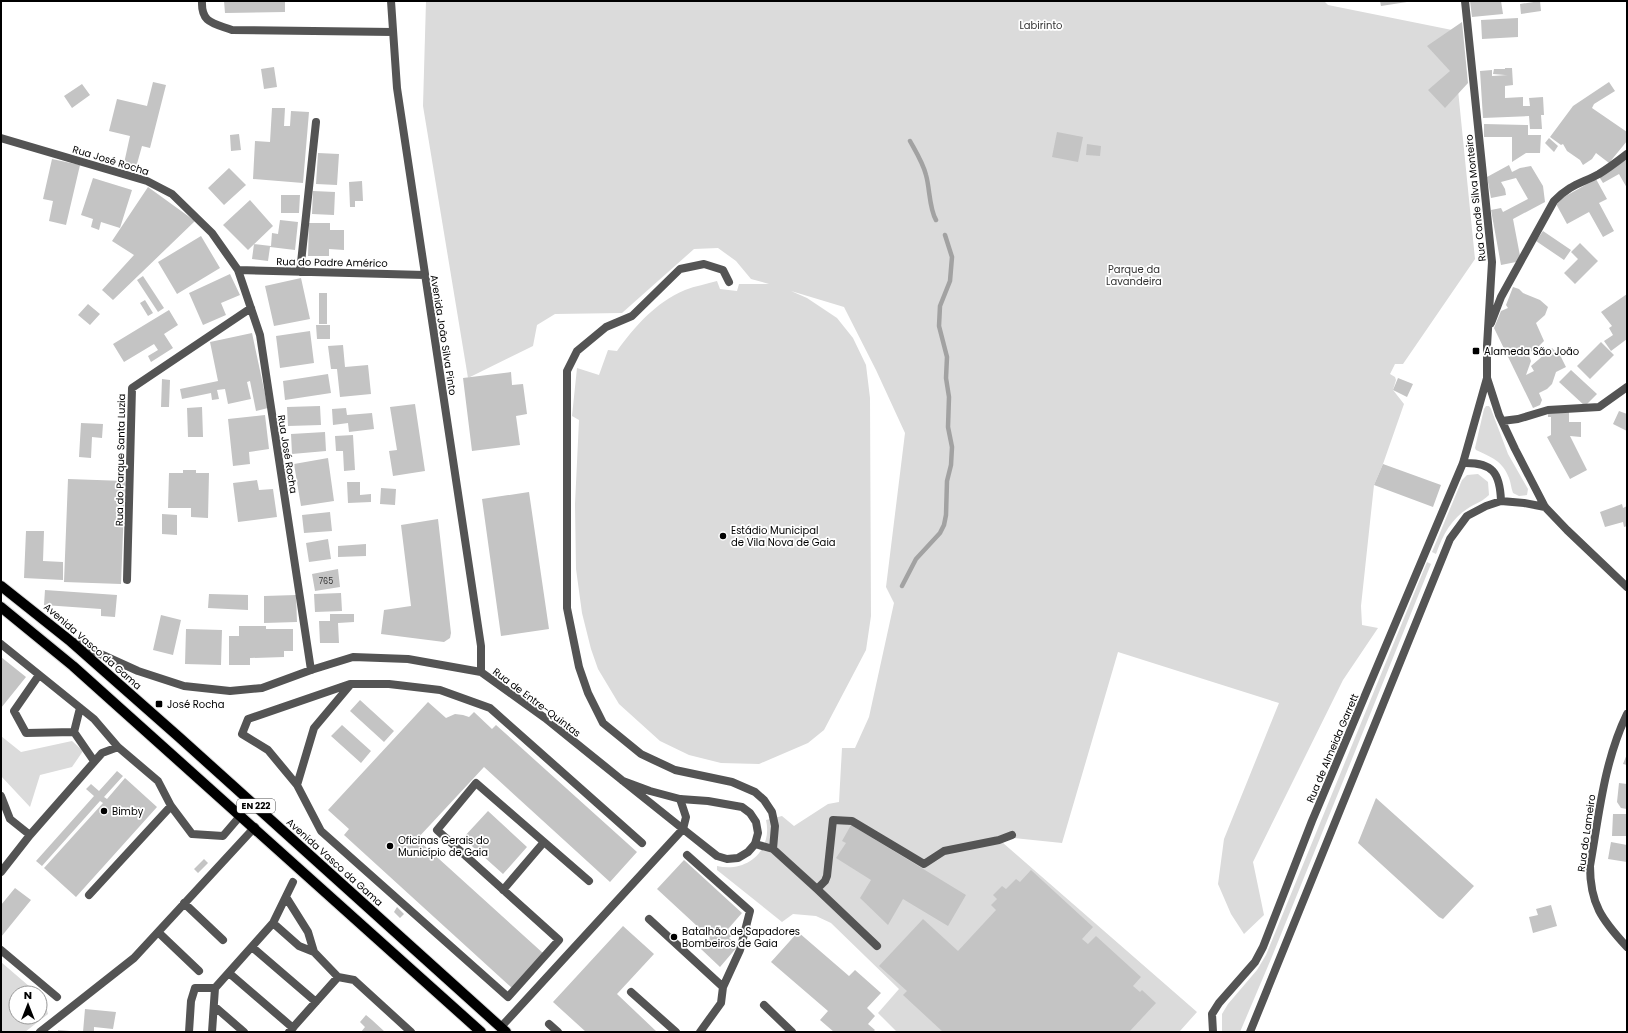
<svg xmlns="http://www.w3.org/2000/svg" width="1628" height="1033" font-family="Poppins,sans-serif">
	<style>
		.green { fill: #dbdbdb }
		.lines { fill: none; stroke-linecap: round; stroke-linejoin: round }
		.stream { stroke: #a2a2a2; stroke-width: 4.5 }
		.building { fill: #c4c4c4 }
		.primary-casing { stroke: #dbdbdb; stroke-width: 12 }
		.service { stroke: #545454; stroke-width: 8 }
		.minor { stroke: #545454; stroke-width: 8 }
		.primary { stroke: #000; stroke-width: 10 }
		.poi-dot { fill: #000; stroke: #fff; stroke-width: 1.5 }
		.labels { text-anchor: middle; stroke-width: 3.5; stroke-linejoin: round; paint-order: stroke }
		.number-label { font-size: 8px; fill: #313131 }
		.shield { fill: #fff; stroke: #4c4c4c; stroke-width: 1 }
		.shield-label { font-size: 9px; font-weight: bold; fill: #000 }
		.park-label { font-size: 10px; fill: #323232; stroke: #fff }
		.street-label { font-size: 10px; fill: #000; stroke: #fff }
		.poi-label { font-size: 10px; fill: #000; stroke: #fff; text-anchor: start }
	</style>
	<rect width="100%" height="100%" fill="#fff"/>
	<path class="green" d="M426 1H1324L1328 5 1452 30 1475 259 1403 364H1395L1390 374 1395 377 1396 380 1393 390 1404 404 1383 464 1374 485 1361 606 1362 625 1378 628 1343 680 1253 862 1264 915 1244 934 1231 914 1218 884 1224 839 1279 703 1118 652 1062 843 995 836 1197 1012 1180 1031 1181 1032H897L878 1013 899 989 831 923 816 916 793 914 782 922 717 870V866C747 873 773 850 766 820L782 816 794 826 828 804 839 802 842 748H855L869 717 894 603 886 587 905 433 876 370 844 307 791 291 807 298 837 318 853 338 866 365 870 398 871 616 866 650 824 730 808 743 759 764 721 763 689 755 660 741 619 704 598 669 591 649 582 613 576 569 575 504 579 420 572 416 577 368 599 375 608 350 617 351C635 326 655 303 685 290 695 286 707 284 717 281L720 289 737 291 739 284H769L751 279 736 261 718 248 694 249 622 313 555 314 537 325 533 346 468 378 423 106Z
		M1486 406H1489L1491 409 1508 454 1528 489 1527 495 1519 496 1513 493C1511 488 1511 483 1509 478 1503 461 1491 457 1476 450L1475 448 1484 409Z
		M1478 474 1488 482 1489 495C1483 501 1477 503 1470 507 1452 518 1443 534 1436 554L1432 552 1462 480 1467 475Z
		M1427 562 1431 564 1271 959 1240 1032H1222V1014L1228 1004 1257 970 1266 955Z
		M1 736 21 752 72 741 83 751 72 767 40 775 30 807 1 776Z
		M1 962 37 993H16V1017H40V995L44 999 48 1014 25 1032H1Z"/>
	<g class="lines">
		<path class="stream" d="M910 141C916 152 923 163 926 175 930 189 929 208 936 220
			M902 586 916 559 940 533 944 525 946 515 947 481 951 465 952 447 948 427 949 397 946 378 947 357 939 326 940 306 950 281 952 257 945 235"/>
	</g>
	<path class="building" d="M224 1H285V12L225 13Z
		M1380 1H1407V2L1381 6Z
		M1470 1H1501L1503 14 1472 17Z
		M1540 1 1541 11 1521 14 1520 4Z
		M1518 18V37L1482 39 1481 20Z
		M1462 22 1468 83 1445 108 1428 90 1450 71 1427 46Z
		M274 67 277 87 264 89 261 69Z
		M1505 68H1512L1513 85 1505 86V98L1523 97V106H1530L1529 98 1543 97 1544 115H1541L1542 129H1530L1529 116 1483 118 1480 71 1492 70V76L1508 75H1505Z
		M1494 69H1505V75L1493 74Z
		M153 82 166 85 150 148 142 146 135 171 123 168 130 136 109 131 117 99 147 106Z
		M1609 82 1615 91 1594 104 1592 108 1627 132V141L1609 163 1596 153 1592 159 1583 165 1580 160 1567 151 1563 144 1561 145 1550 137 1573 106Z
		M82 84 90 95 72 108 64 96Z
		M272 108H285L284 126H290L291 111 309 112 303 183 253 179 255 141 270 142Z
		M1484 124 1528 125V135H1541L1540 153H1526L1512 162V137H1484Z
		M1057 132 1083 137 1078 162 1052 157Z
		M239 134 241 150 231 151 230 135Z
		M1549 138 1558 146 1554 152 1545 143Z
		M1087 144 1101 146 1100 156 1086 155Z
		M318 153 339 154 337 185 316 184Z
		M52 159 80 165 66 225 49 221 53 201 43 199Z
		M1625 159 1627 162V188L1619 174 1603 183 1598 175Z
		M1509 165 1512 172 1520 168 1531 166 1543 186 1545 202 1513 219 1521 261 1501 265 1491 210 1501 208 1503 212 1528 199 1516 178 1501 182 1505 189 1506 195 1491 198 1487 177Z
		M229 168 246 185 224 205 208 188Z
		M93 178 132 190 120 228 101 222 99 230 91 227 93 219 81 215Z
		M1596 179 1607 199 1599 203 1614 231 1603 237 1589 212 1567 224 1555 202Z
		M362 181 363 201H355V207H350L349 182Z
		M148 187 195 221 113 300 102 290 134 255 112 241Z
		M313 191 335 192 334 215 312 214Z
		M281 195H300L299 213H281Z
		M250 200 273 226 248 250 223 225Z
		M280 220 298 222 295 250 270 247 268 261 252 259 254 244 271 246 272 233 278 234Z
		M309 223H330V230H344V250L329 249V256H308Z
		M1543 231 1571 250 1564 260 1536 241Z
		M201 236 220 268 177 294 158 262Z
		M1580 243 1598 261 1575 284 1564 273 1578 259 1571 252Z
		M230 274 240 295 221 303 226 315 203 325 189 293Z
		M143 276 164 308 158 312 137 280Z
		M301 278 310 319 274 326 265 286Z
		M1513 287 1519 289 1523 293 1540 300 1548 307 1545 315 1536 323 1544 341 1536 349 1528 353 1531 361 1526 375 1534 371 1531 366 1552 348 1561 357 1566 367 1556 372 1552 384 1547 389 1539 393 1542 400 1540 405 1533 408 1494 328 1501 311 1508 308 1506 305Z
		M319 293H327V324H319Z
		M1627 294V339L1611 351 1604 341 1613 335 1609 328 1612 326 1601 312Z
		M145 300 153 313 148 316 140 303Z
		M88 304 100 314 90 325 78 315Z
		M169 310 178 325 164 334 173 348 151 362 148 356 158 350 154 344 124 362 113 344Z
		M316 325H330V339H317Z
		M310 331 314 363 280 368 276 336Z
		M252 333 268 408 256 411 250 381 247 382 251 399 228 404 225 389 217 390 219 399 212 400 211 393 182 399 180 389 218 381 210 342Z
		M1601 342 1614 355 1590 379 1577 366Z
		M343 345 345 367 368 365 371 394 340 397 337 369H331L328 346Z
		M1571 370 1597 394 1585 406 1559 382Z
		M511 372 512 385 523 384 527 414 516 416 520 445 472 451 463 378Z
		M328 374 331 393 285 400 283 381Z
		M1398 378 1413 384 1407 397 1393 390Z
		M162 379 170 380 169 407H161Z
		M415 404 425 471 393 476 389 451 397 450 390 407Z
		M320 406 321 425 288 426 287 407Z
		M202 407 203 437H188L187 408Z
		M346 408 347 415 372 413 374 429 349 432 348 423 333 425 332 409Z
		M1619 411 1627 414V431L1613 424Z
		M1548 412H1569V422H1581V437L1570 436 1587 470 1570 479 1547 437 1551 435V417H1548Z
		M265 415 269 449 249 452 250 464 233 466 228 419Z
		M81 423 103 424 102 438 92 437 91 458 79 457Z
		M325 432 326 451 292 454 291 434Z
		M353 435 355 470 344 471 343 451H336L335 436Z
		M328 458 334 501 301 506 294 464Z
		M1383 464 1441 485 1433 507 1374 485Z
		M183 470H196V473H209L208 518 191 517V508H168L169 473H183Z
		M68 479 125 481 121 584 64 582Z
		M257 480 259 490 273 489 277 517 238 522 233 483Z
		M347 482H360V495L371 494V502L348 503Z
		M381 488 396 489 395 505 380 504Z
		M529 492 549 629 501 636 482 499Z
		M1622 504 1623 508 1627 506V526L1624 527 1623 522 1605 527 1600 512Z
		M330 512 332 531 304 533 302 515Z
		M162 514 177 515V535L162 534Z
		M438 519 451 633 450 638 444 642 381 634 384 610 411 606 401 525Z
		M26 531H44L43 561 63 562V580L24 578Z
		M328 539 331 559 309 562 306 543Z
		M366 544V556L338 557V546Z
		M338 569 340 587 315 591 312 574Z
		M45 590 117 595 115 617 101 616V609L44 605Z
		M341 593 342 611 315 612 314 594Z
		M209 594 248 595V610L208 608Z
		M296 595 297 622 264 623V596Z
		M330 614H354V622L338 623 339 643H320L319 621H330Z
		M161 615 181 620 173 655 153 650Z
		M239 626H266V629H293V651H284V657L250 658V665H229V636H239Z
		M186 629 222 630 221 665 185 664Z
		M1 657 26 677 1 708Z
		M360 700 394 731 384 742 350 711Z
		M428 702 446 718 455 714 463 715 469 717 474 712 492 729 496 725 637 852 610 882 484 767 417 839 544 954 512 988 344 835 349 829 328 810Z
		M342 725 371 751 361 763 331 736Z
		M1627 754V765L1623 764Z
		M117 771 123 776 104 797 107 799 125 778 157 807 76 897 44 868 103 803 100 801 42 866 36 861 94 796 86 789 91 784 99 791Z
		M1619 783 1627 784V809L1621 808 1617 802Z
		M1376 798 1474 886 1443 919 1439 917 1358 843Z
		M488 811 527 847 503 874 463 838Z
		M1613 814H1627V836H1612Z
		M851 825 966 895 948 926 903 899 888 925 860 898 871 880 836 858 846 843 842 841Z
		M1611 842 1627 845V862L1608 859Z
		M204 859 208 863 198 873 194 869Z
		M684 860 742 913 728 929 733 934 729 938 738 946 720 967 701 949 710 938 657 889Z
		M1031 870 1093 927 1082 939 1088 944 1096 936 1141 977 1133 986 1140 992 1142 990 1156 1003 1129 1032H943L903 995 907 991 879 966 923 919 958 951 996 910 991 905 997 899 993 895 1002 886 1006 889 1016 879 1020 882Z
		M15 888 31 900 1 937V905Z
		M1551 905 1557 926 1533 933 1529 917 1538 915 1536 909Z
		M397 907 404 914 400 918 394 912Z
		M623 926 654 954 617 994 657 1032H586L553 1002Z
		M798 932 849 976 855 970 881 993 867 1008 875 1016 868 1024 875 1030 873 1032H834L820 1020 828 1011 771 962Z
		M85 1009 116 1012 113 1029 94 1027V1032H83Z
		M366 1015 372 1020 385 1032H361L365 1027 360 1022Z
		M58 1030 70 1031V1032H58Z"/>
	<g class="lines">
		<defs>
			<path id="primary" d="M1 586 69 640 180 738 506 1032
				M1 607 73 666 481 1032"/>
		</defs>
		<use href="#primary" class="primary-casing"/>
		<path class="service" d="M729 282 723 270 704 264 680 269 632 316 606 327 577 351 567 371V608L579 667 588 693 603 723 641 754 675 770 732 782 755 792 764 800 772 812 775 826 773 849
			M1 644 94 719 118 747
			M39 675 14 711 26 733 74 732
			M80 708 74 732 94 761
			M297 785 268 750 242 734 248 719 350 684
			M1 796 10 819 30 835
			M680 799 686 817 683 829
			M755 844 773 849 817 889 877 946
			M687 855 750 911 740 950 723 987
			M1 872 30 835 102 753 118 747 158 781 171 806 192 834 223 836 241 815
			M589 881 476 783 437 830 559 940 508 997 321 831 297 785 314 728 351 684H389L440 690 490 708 642 843
			M817 889 825 881 827 876 833 820 852 821 924 864 944 851 999 840 1012 835
			M503 890 544 842
			M89 895 171 806
			M286 897 308 932 314 952
			M184 903 223 940
			M649 919 723 987 721 1003 700 1032
			M273 923 293 882
			M158 932 199 971
			M252 947 316 1002
			M1 950 57 997
			M229 973 293 1028
			M631 992 676 1032
			M214 1006 244 1032
			M549 1024 558 1032
			M40 1032 134 958 255 827
			M189 1032 191 1001 195 988H215L273 923 299 946 314 952 338 977
			M212 1032 215 988
			M289 1032 338 977 354 980 411 1032"/>
		<path class="minor" d="M202 1C201 23 213 23 232 30L393 32
			M391 1 397 88 481 646V672
			M1465 1 1492 262 1487 346V378L1499 415 1515 449 1545 507 1567 530 1627 587
			M1 138 147 181 172 194 212 233 238 270 260 335 311 670
			M238 270 425 275
			M300 272 316 122
			M1491 323 1501 297 1554 201C1571 184 1580 184 1599 174 1609 168 1618 161 1627 154
			M1502 421 1518 419 1548 410 1599 407 1627 387
			M1463 463C1493 462 1500 473 1501 501
			M127 580 132 388 251 308
			M74 642 138 671 184 686 230 691 262 688 311 670 353 657 408 659 481 672 545 718 623 781 683 829 717 856 727 859 738 858 748 852 755 844 758 833 756 822 750 813 742 807 708 801 680 799 650 791 623 781
			M1627 714C1604 761 1599 815 1590 866 1590 904 1602 920 1627 947
			M764 1005 792 1032
			M501 1027 683 829
			M1213 1032 1212 1014 1219 1003 1255 962 1263 947 1312 821 1463 463 1487 378
			M1250 1032 1450 539 1467 516 1486 506 1501 501 1524 503 1545 507"/>
		<use href="#primary" class="primary"/>
	</g>
	<g class="poi-dot">
		<rect x="1472" y="347" width="8" height="8" rx="2"/>
		<circle cx="723" cy="536" r="4"/>
		<rect x="155" y="700" width="8" height="8" rx="2"/>
		<circle cx="104" cy="811" r="4"/>
		<circle cx="390" cy="846" r="4"/>
		<circle cx="674" cy="937" r="4"/>
	</g>
	<g class="labels">
		<g class="number-label">
			<text x="326" y="584">765</text>
		</g>
		<rect class="shield" x="237" y="799" width="38" height="14" rx="3"/>
		<g class="shield-label">
			<text x="256" y="809">EN 222</text>
		</g>
		<g class="park-label">
			<text x="1041" y="29">Labirinto</text>
			<text x="1134" y="273">Parque da<tspan x="1134" dy="12">Lavandeira</tspan></text>
		</g>
		<g class="street-label">
			<text transform="translate(111 160) rotate(17)" y="4">Rua José Rocha</text>
			<text transform="translate(1475 198) rotate(-96)" y="4">Rua Conde Silva Monteiro</text>
			<text transform="translate(332 262) rotate(1)" y="4">Rua do Padre Américo</text>
			<text transform="translate(444 335) rotate(81)" y="4">Avenida João Silva Pinto</text>
			<text transform="translate(288 454) rotate(81)" y="4">Rua José Rocha</text>
			<text transform="translate(120 460) rotate(-89)" y="4">Rua do Parque Santa Luzia</text>
			<text transform="translate(93 646) rotate(41)" y="4">Avenida Vasco da Gama</text>
			<text transform="translate(537 702) rotate(37)" y="4">Rua de Entre-Quintas</text>
			<text transform="translate(1332 748) rotate(-67)" y="4">Rua de Almeida Garrett</text>
			<text transform="translate(1586 833) rotate(-82)" y="4">Rua do Lameiro</text>
			<text transform="translate(335 862) rotate(42)" y="4">Avenida Vasco da Gama</text>
		</g>
		<g class="poi-label">
			<text x="1484" y="355">Alameda São João</text>
			<text x="731" y="534">Estádio Municipal<tspan x="731" dy="12">de Vila Nova de Gaia</tspan></text>
			<text x="167" y="708">José Rocha</text>
			<text x="112" y="815">Bimby</text>
			<text x="398" y="844">Oficinas Gerais do<tspan x="398" dy="12">Município de Gaia</tspan></text>
			<text x="682" y="935">Batalhão de Sapadores<tspan x="682" dy="12">Bombeiros de Gaia</tspan></text>
		</g>
	</g>
	<rect width="1628" height="1033" fill="none" stroke="#000000" stroke-width="4"/>
	<g transform="translate(28 1005)"><circle r="19" fill="#ffffff" stroke="#999999"/>
	<path d="M0-3L7 15L0 10L-7 15Z" fill="#000000"/>
	<text y="-6" font-size="11" font-weight="bold" text-anchor="middle" fill="#000000">N</text>
	</g>
</svg>
